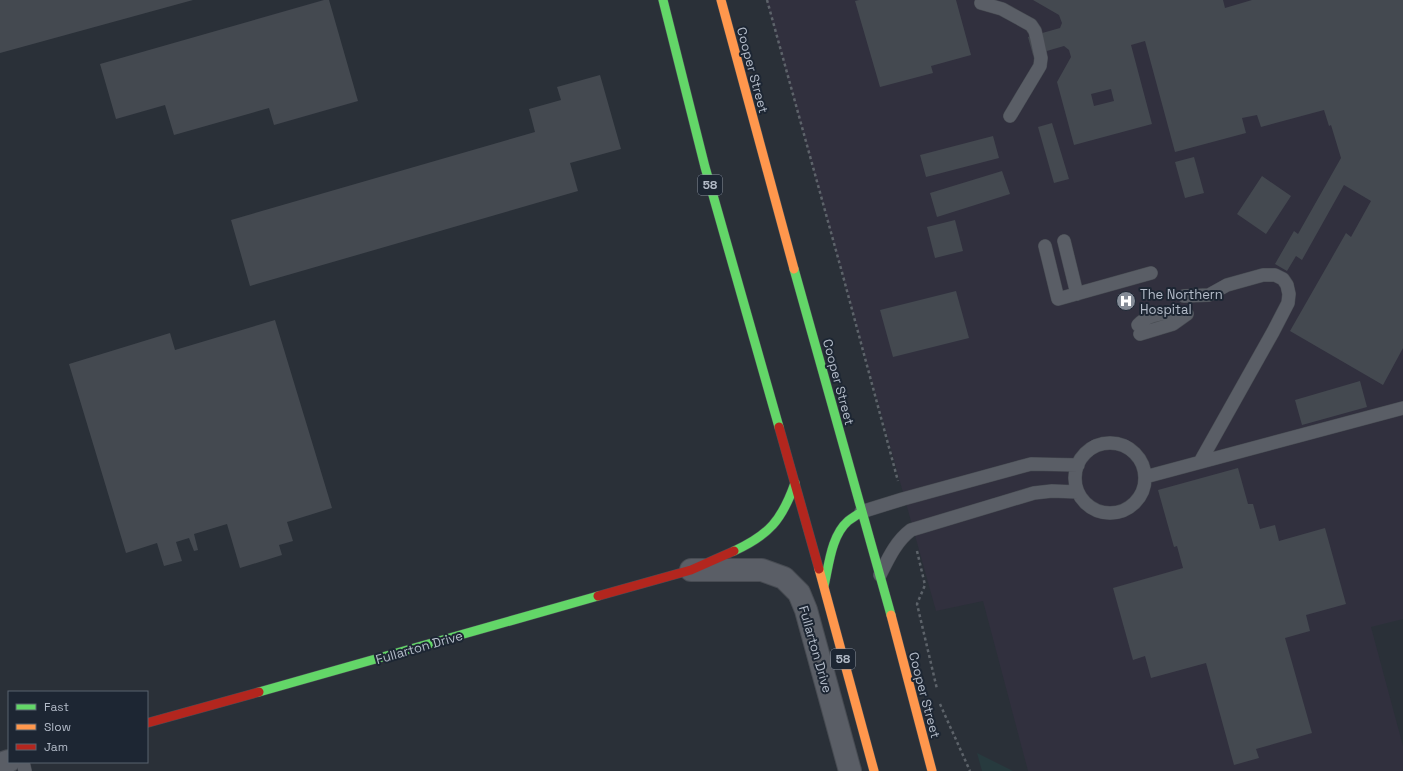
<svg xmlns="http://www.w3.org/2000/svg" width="1403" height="771" font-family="'Space Grotesk',sans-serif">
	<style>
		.medical { fill: #31303e }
		.green { fill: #273a3e }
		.building { fill: #444950; fill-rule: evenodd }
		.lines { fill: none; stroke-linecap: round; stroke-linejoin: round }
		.lane-casing { stroke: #484c53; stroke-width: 14 }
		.street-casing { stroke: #484c53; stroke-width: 24 }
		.fast-casing { stroke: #484c53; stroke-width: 10 }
		.slow-casing { stroke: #484c53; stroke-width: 10 }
		.jam-casing { stroke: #484c53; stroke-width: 10 }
		.path { stroke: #5d636a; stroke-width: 2.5; stroke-dasharray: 3 3; stroke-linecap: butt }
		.lane { stroke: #5a5e66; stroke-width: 13 }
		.street { stroke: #5a5e66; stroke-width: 22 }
		.fast { stroke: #63d668; stroke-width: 9 }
		.slow { stroke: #ff974d; stroke-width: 9 }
		.jam { stroke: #b3261e; stroke-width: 9 }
		.labels { text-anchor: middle; stroke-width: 4; stroke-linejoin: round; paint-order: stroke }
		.shield { fill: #1d2633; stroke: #878f9c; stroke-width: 1 }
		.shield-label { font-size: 12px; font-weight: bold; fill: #b4bcc9 }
		.street-label { font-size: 13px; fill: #b4bcc9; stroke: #1d2633 }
		.poi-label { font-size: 13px; fill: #b4bcc9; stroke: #1d2633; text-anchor: start }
	</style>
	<rect width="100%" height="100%" fill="#2a3038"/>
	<path class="medical" d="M766 0H1403V619L1371 627 1403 746V771H1028L983 601 936 611Z"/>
	<path class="green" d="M977 753 1013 771H982Z"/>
	<path class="building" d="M0 0H193L0 53Z
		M324 0H329L358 101 274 125 269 108 174 135 165 105 116 119 100 64Z
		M859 0H956L971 55 931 66 933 73 880 87 855 1Z
		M1033 0H1223L1225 8 1252 0H1403V348L1383 385 1290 331 1346 233 1351 237 1371 201 1344 185 1302 260 1296 256 1287 271 1275 264 1294 231 1298 234 1341 158 1331 125 1329 126 1324 110 1261 127 1257 115 1242 118 1246 133 1175 152 1145 41 1131 45 1152 124 1074 145 1057 82 1071 57 1069 50 1064 46 1033 55 1028 37 1060 28 1062 23 1059 15ZM1111 89 1114 101 1094 106 1091 94Z
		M600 75 621 149 570 163 578 191 250 286 231 220 535 132 529 109 561 100 557 87Z
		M1052 123 1069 179 1054 183 1038 127Z
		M993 136 999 158 926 177 920 155Z
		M1194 157 1204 193 1185 198 1175 162Z
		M1002 171 1010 194 937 217 930 193Z
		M1262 176 1291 196 1266 234 1237 214Z
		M955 220 963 251 935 258 927 227Z
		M956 291 969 338 893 357 880 310Z
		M275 320 332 508 287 522 293 541 279 545 282 555 240 568 227 524 194 534 198 550 194 551 189 538 176 542 182 561 164 566 157 543 126 553 69 364 170 333 175 350Z
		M1360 381 1367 407 1302 425 1295 400Z
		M1238 468 1248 504H1253L1260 529 1275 525 1279 541 1325 528 1346 604 1306 615 1310 631 1285 638 1312 733 1256 749 1259 758 1234 765 1206 663 1151 678 1145 656 1133 660 1113 588 1183 568 1177 546 1174 547 1158 490Z"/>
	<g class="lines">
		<defs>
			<path id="lane" d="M981 3 1002 9 1031 25 1035 31 1037 39 1041 58 1040 66 1010 116
				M1064 241 1077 294
				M1045 246 1058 299 1151 273
				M1184 296 1209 295 1227 285 1263 275H1275L1283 279 1287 285 1289 294 1288 303 1273 332 1200 462
				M1138 325C1150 312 1171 312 1187 314
				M1140 334 1173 324 1187 314
				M1075 478a35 35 0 1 1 70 0a35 35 0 1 1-70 0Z
				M1145 477 1403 408
				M861 512 903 499 1031 464 1078 465
				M880 575C888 559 896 541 911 530L1034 493 1052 491 1078 492
				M23 762 25 771"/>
			<path id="street" d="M691 570H762L784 578 799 593 806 610 850 771
				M0 764 9 761"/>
			<path id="fast" d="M663 0 705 167 779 427
				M794 269 891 615
				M734 551C769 535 782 520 795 483
				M824 586C829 565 831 536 848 521 852 518 857 515 861 512
				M259 692 598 596"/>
			<path id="slow" d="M721 0 794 269
				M819 569 874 771
				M891 615 932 771"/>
			<path id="jam" d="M779 427 819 569
				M598 596 691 570 734 551
				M147 723 259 692"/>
		</defs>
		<use href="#lane" class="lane-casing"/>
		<use href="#street" class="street-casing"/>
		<use href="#fast" class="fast-casing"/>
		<use href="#slow" class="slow-casing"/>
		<use href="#jam" class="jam-casing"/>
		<path class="path" d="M767 0 843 276 898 481
			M917 551 925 585 917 604 937 689
			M940 704 970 771"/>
		<use href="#lane" class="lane"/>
		<use href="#street" class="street"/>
		<use href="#fast" class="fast"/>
		<use href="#slow" class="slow"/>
		<use href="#jam" class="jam"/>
	</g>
	<defs>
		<symbol id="hospital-disc" viewBox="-11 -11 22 22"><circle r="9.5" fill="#848b96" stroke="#1d2633"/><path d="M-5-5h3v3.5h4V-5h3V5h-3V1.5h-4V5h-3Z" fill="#fff"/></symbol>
	</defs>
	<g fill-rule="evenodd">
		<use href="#hospital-disc" x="1115" y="290" width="22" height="22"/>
	</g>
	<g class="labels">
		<g class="shield">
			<rect x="698" y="175" width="24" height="20" rx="3"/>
			<rect x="831" y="649" width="24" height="20" rx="3"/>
		</g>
		<g class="shield-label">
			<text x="710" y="189">58</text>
			<text x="843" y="663">58</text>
		</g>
		<g class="street-label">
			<text transform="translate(753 70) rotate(75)" y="5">Cooper Street</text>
			<text transform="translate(839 382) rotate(75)" y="5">Cooper Street</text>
			<text transform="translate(419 647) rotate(-16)" y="5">Fullarton Drive</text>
			<text transform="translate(816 649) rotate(74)" y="5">Fullarton Drive</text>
			<text transform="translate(925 695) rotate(75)" y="5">Cooper Street</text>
		</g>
		<g class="poi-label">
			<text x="1140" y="299">The Northern<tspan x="1140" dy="15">Hospital</tspan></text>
		</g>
	</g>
	<rect x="8" y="691" width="140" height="72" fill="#1d2633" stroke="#59626f"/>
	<rect x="16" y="704" width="20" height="6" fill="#63d668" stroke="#59626f"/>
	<text x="44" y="711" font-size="12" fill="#b4bcc9">Fast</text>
	<rect x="16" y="724" width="20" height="6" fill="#ff974d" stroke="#59626f"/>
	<text x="44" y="731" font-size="12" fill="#b4bcc9">Slow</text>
	<rect x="16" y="744" width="20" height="6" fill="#b3261e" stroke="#59626f"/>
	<text x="44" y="751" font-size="12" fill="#b4bcc9">Jam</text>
</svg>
